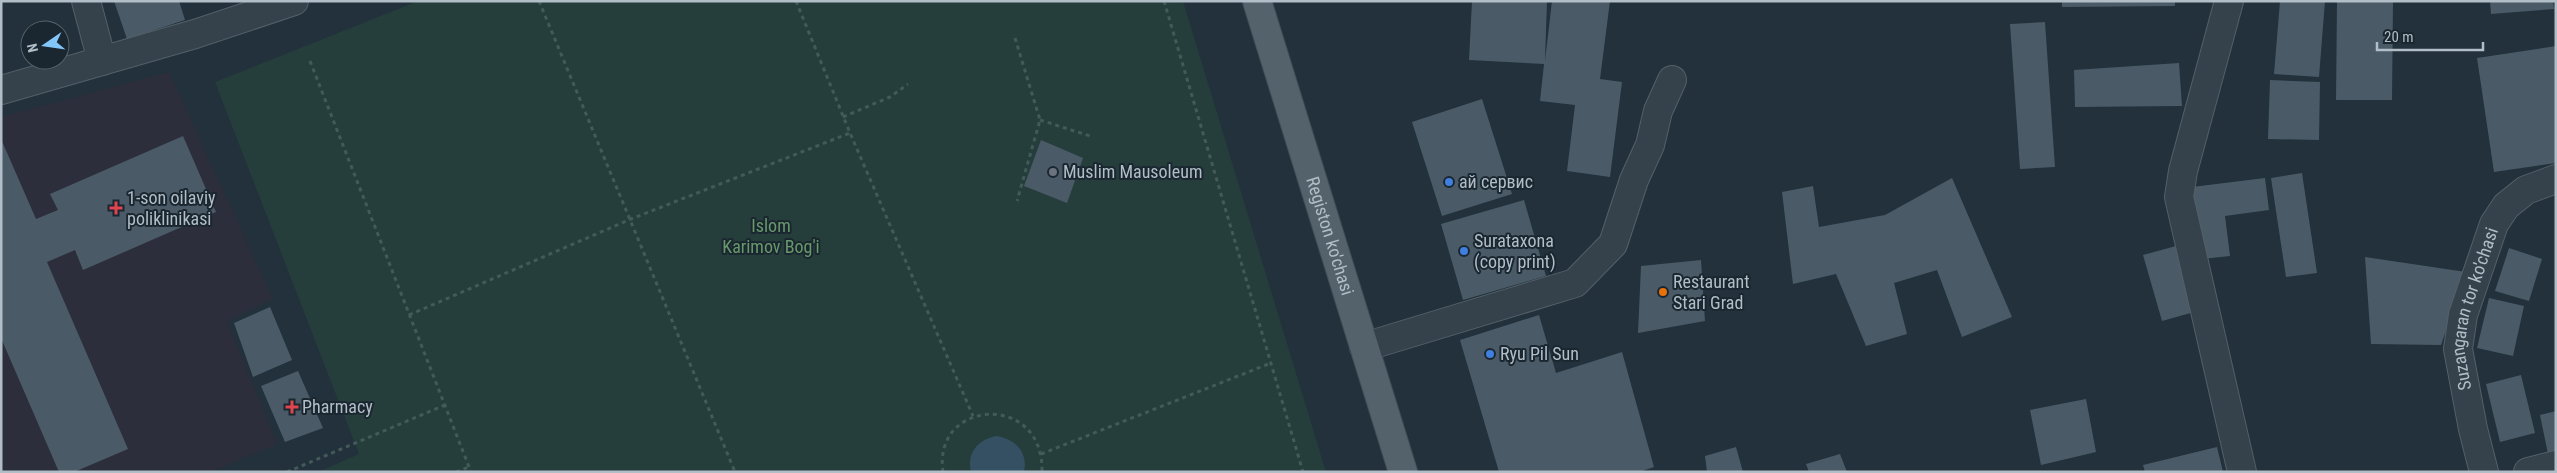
<svg xmlns="http://www.w3.org/2000/svg" width="2557" height="473" font-family="'Roboto Condensed',sans-serif">
	<style>
		.medical { fill: #2d2e3c }
		.green { fill: #253e3c }
		.water { fill: #355063 }
		.building { fill: #4a5b67 }
		.lines { fill: none; stroke-linecap: round; stroke-linejoin: round }
		.minor-casing { stroke: #546069; stroke-width: 30 }
		.major-casing { stroke: #424e57; stroke-width: 30 }
		.path { stroke: #435a59; stroke-width: 3; stroke-dasharray: 4 4; stroke-linecap: butt }
		.minor { stroke: #35424b; stroke-width: 28 }
		.major { stroke: #53626b; stroke-width: 28 }
		.worship-dot { fill: #6b7280; stroke: #1b2730; stroke-width: 2 }
		.shop-dot { fill: #3f7fe0; stroke: #1b2730; stroke-width: 2 }
		.health-dot { fill: #e0444e; stroke: #1b2730; stroke-width: 2 }
		.food-dot { fill: #e8710a; stroke: #1b2730; stroke-width: 2 }
		.labels { text-anchor: middle; stroke-width: 4; stroke-linejoin: round; paint-order: stroke }
		.poi-label { font-size: 18px; fill: #b1bdc7; stroke: #1b2730; text-anchor: start }
		.park-label { font-size: 18px; fill: #67996a; stroke: #1b2730 }
		.street-label { font-size: 18px; fill: #b1bdc7; stroke: #1b2730 }
	</style>
	<rect width="100%" height="100%" fill="#22313b"/>
	<path class="medical" d="M169 72 273 299 227 321 277 444 212 472H1V117Z"/>
	<path class="green" d="M418 1H1183L1326 472H318L359 454 215 82Z"/>
	<path class="water" d="M997 436C1016 440 1028 452 1024 472H971C966 452 979 439 997 436Z"/>
	<path class="building" d="M114 1H179L185 20 127 39Z
		M1472 1H1547L1545 61 1552 1H1610L1600 79 1622 82 1610 177 1567 171 1575 105 1540 101 1544 64 1469 60Z
		M2062 1H2175V6L2062 7Z
		M2280 1H2325L2319 77 2274 74Z
		M2337 1H2393L2392 100H2336Z
		M2490 1H2553L2554 9 2491 14Z
		M2045 22 2055 167 2020 169 2010 24Z
		M2556 46V163L2494 172 2477 58Z
		M2179 63 2182 106 2075 107 2074 70Z
		M2270 80 2320 82 2319 140 2268 139Z
		M1482 99 1512 194 1442 216 1412 122Z
		M183 136 216 212 83 270 75 250 47 262 128 449 74 472H59L1 338V139L36 219 58 210 50 194Z
		M1041 140 1083 158 1067 203 1024 186Z
		M2302 173 2317 273 2286 277 2271 178Z
		M1952 178 2012 317 1962 337 1937 270 1894 283 1907 334 1866 346 1836 274 1793 284 1782 192 1813 186 1819 227 1885 215Z
		M2265 178 2269 210 2225 216 2230 256 2202 259 2192 187Z
		M1524 200 1546 276 1463 300 1441 224Z
		M2176 246 2194 312 2162 321 2143 255Z
		M2509 248 2542 259 2529 301 2495 291Z
		M2365 257 2466 272 2441 345 2371 344Z
		M1701 260 1705 321 1638 333 1641 266Z
		M2489 298 2524 306 2513 356 2477 348Z
		M270 307 292 360 253 377 234 323Z
		M1539 315 1556 373 1622 352 1654 467 1639 472H1499L1460 340Z
		M298 371 323 428 285 442 261 386Z
		M2521 375 2535 433 2500 442 2486 384Z
		M2086 399 2096 452 2041 465 2030 410Z
		M2556 411V453L2548 454 2540 415Z
		M1736 447 1743 472H1707L1705 456Z
		M2217 447 2223 472H2145L2143 465Z
		M1840 454 1847 472H1809L1806 464Z"/>
	<g class="lines">
		<defs>
			<g id="minor">
				<path d="M86 1 102 61"/>
				<path d="M2229 1 2183 171 2179 197 2242 472"/>
				<path d="M1 90 195 34 294 1"/>
				<path d="M1364 347 1575 283 1613 244 1634 180 1650 145 1658 111 1672 80"/>
				<path id="s1" d="M2484 472 2473 429 2458 349 2463 315 2494 224 2506 206 2526 190 2556 179"/>
				<path d="M2528 472 2556 465"/>
			</g>
			<g id="major">
				<path id="s2" d="M1257 1 1403 472"/>
			</g>
		</defs>
		<use href="#minor" class="minor-casing"/>
		<use href="#major" class="major-casing"/>
		<path class="path" d="M539 1 735 472
			M796 1 850 133 973 416
			M1164 1 1303 472
			M1015 38 1040 120 1017 201
			M310 61 471 472
			M843 117 890 97 908 84
			M1040 120 1090 136
			M409 315 631 219 850 133
			M1041 454 1271 363
			M287 472 445 405
			M456 472 469 467
			M943 472C932 399 1044 391 1042 472"/>
		<use href="#minor" class="minor"/>
		<use href="#major" class="major"/>
	</g>
	<circle class="worship-dot" cx="1053" cy="172" r="5"/>
	<g class="shop-dot">
		<circle cx="1449" cy="182" r="5"/>
		<circle cx="1464" cy="251" r="5"/>
		<circle cx="1490" cy="354" r="5"/>
	</g>
	<g class="health-dot">
		<path d="M113.5 200.5h5v5h5v5h-5v5h-5v-5h-5v-5h5z"/>
		<path d="M289.5 399.5h5v5h5v5h-5v5h-5v-5h-5v-5h5z"/>
	</g>
	<circle class="food-dot" cx="1663" cy="292" r="5"/>
	<g class="labels">
		<g class="poi-label">
			<text x="1063" y="178">Muslim Mausoleum</text>
			<text x="1459" y="188">ай сервис</text>
			<text x="127" y="204">1-son oilaviy<tspan x="127" dy="21">poliklinikasi</tspan></text>
			<text x="1474" y="247">Surataxona<tspan x="1474" dy="21">(copy print)</tspan></text>
			<text x="1673" y="288">Restaurant<tspan x="1673" dy="21">Stari Grad</tspan></text>
			<text x="1500" y="360">Ryu Pil Sun</text>
			<text x="302" y="413">Pharmacy</text>
		</g>
		<g class="park-label">
			<text x="771" y="232">Islom<tspan x="771" dy="21">Karimov Bog'i</tspan></text>
		</g>
		<g class="street-label">
			<text dy="6" stroke="none"><textPath href="#s2" startOffset="246">Registon ko'chasi</textPath></text>
			<text dy="6" stroke="none"><textPath href="#s1" startOffset="168">Suzangaran tor ko'chasi</textPath></text>
		</g>
	</g>
	<rect width="2557" height="473" fill="none" stroke="#b1bdc7" stroke-width="5"/>
	<g transform="translate(45 45) rotate(257)"><circle r="24" fill="#1b2730" stroke="#57636c"/>
	<path d="M0-4L9 19L0 12L-9 19Z" fill="#83c6fa"/>
	<text y="-8" font-size="14" font-weight="bold" text-anchor="middle" fill="#b1bdc7">N</text>
	</g>
	<path d="M2377 42v8h106v-8" fill="none" stroke="#b1bdc7" stroke-width="2.5"/>
	<text x="2384" y="42" font-size="15" fill="#b1bdc7" stroke="#1b2730" stroke-width="4" paint-order="stroke">20 m</text>
</svg>
